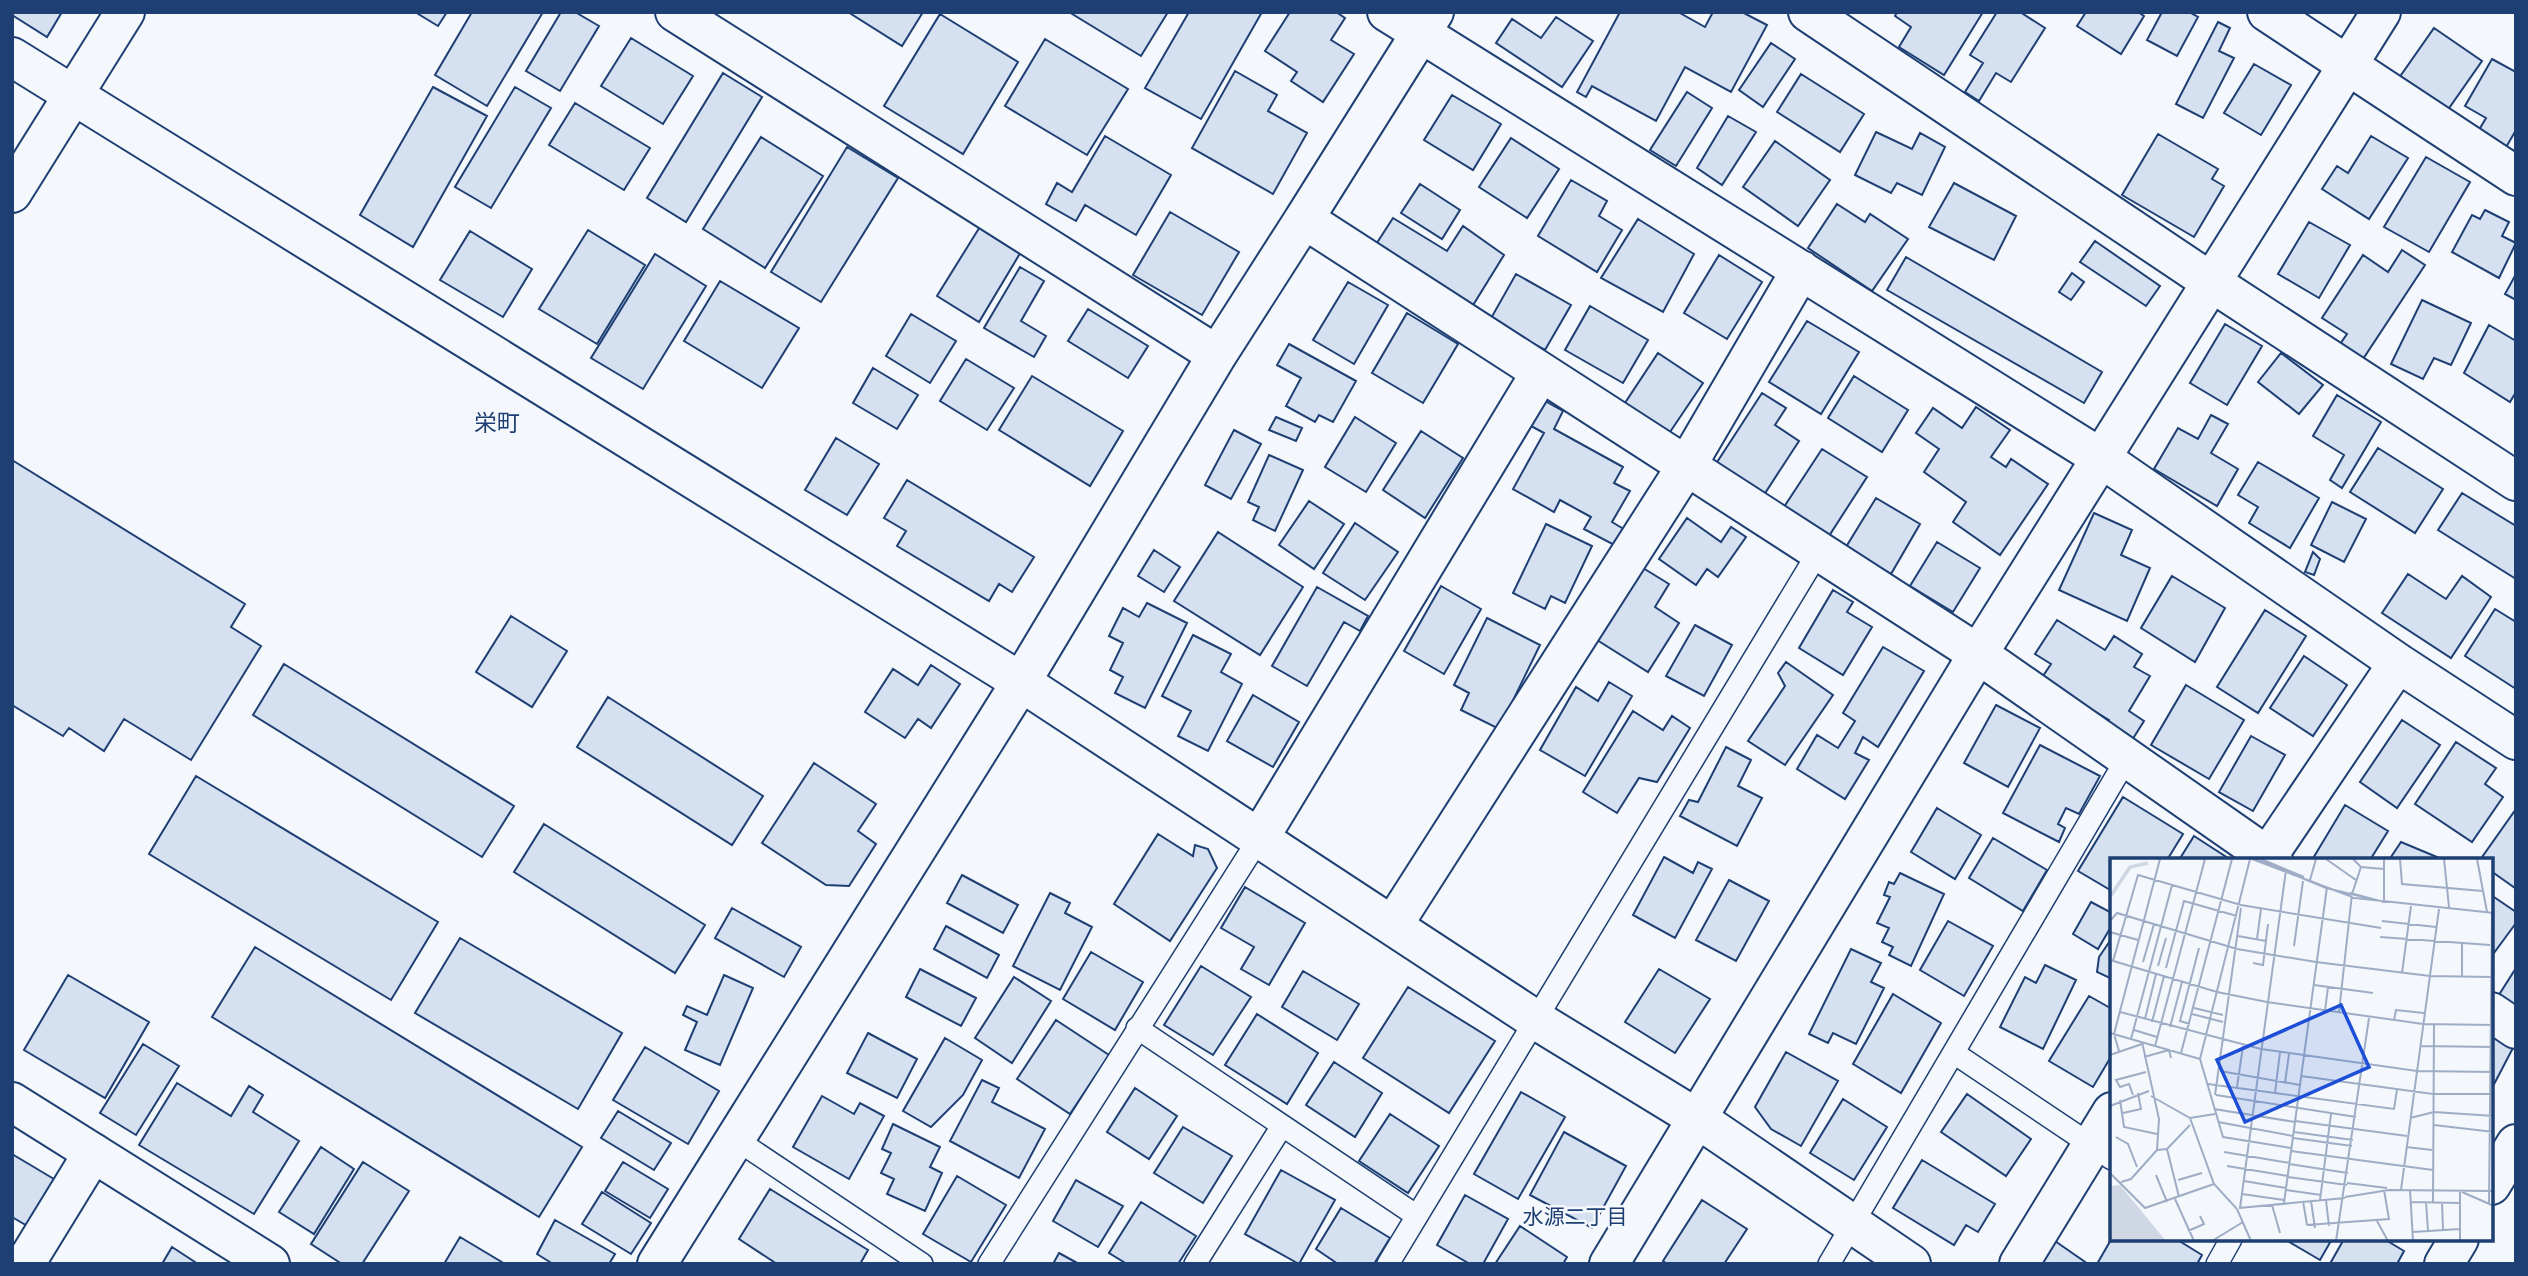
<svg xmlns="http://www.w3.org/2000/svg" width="2528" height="1276" font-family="Mulish,'Noto Sans JP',sans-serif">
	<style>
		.building { fill: #d5e0f0; stroke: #1d3f73; stroke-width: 2 }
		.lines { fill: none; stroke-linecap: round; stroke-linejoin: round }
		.service-casing { stroke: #1d3f73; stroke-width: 24 }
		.minor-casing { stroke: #1d3f73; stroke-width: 42 }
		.tertiary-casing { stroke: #1d3f73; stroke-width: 42 }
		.service { stroke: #f4f7fb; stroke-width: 21 }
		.minor { stroke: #f4f7fb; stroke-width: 38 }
		.tertiary { stroke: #f4f7fb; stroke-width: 38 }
		.labels { text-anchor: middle; stroke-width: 5; stroke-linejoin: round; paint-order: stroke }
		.neighbourhood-label { font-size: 21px; fill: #1d3f73; stroke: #f4f7fb }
		.quarter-label { font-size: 23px; fill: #1d3f73; stroke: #f4f7fb }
		.inset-river { fill: none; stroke: #cfd7e4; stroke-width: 3.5 }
		.inset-road { fill: none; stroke: #9eadc5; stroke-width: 2 }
		.view { fill: #1d4ed8; fill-opacity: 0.15; stroke: #1d4ed8; stroke-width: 3.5 }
		.inset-edge { fill: none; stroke: #1d3f73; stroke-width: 3.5 }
	</style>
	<rect width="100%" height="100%" fill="#f4f7fb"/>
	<path class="building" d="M12 12H62L47 37 12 15Z
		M415 12H447L438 26Z
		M472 12H543L487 106 435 75Z
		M561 12H575L599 26 560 91 526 71Z
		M848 12H923L902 46Z
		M1069 12H1168L1141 56Z
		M1189 12H1262L1201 119 1145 88Z
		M1290 12H1336L1345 18 1331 40 1354 54 1323 102 1291 81 1297 72 1265 51Z
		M1620 12H1678L1705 27 1713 12H1742L1767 25 1731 92 1685 67 1656 121 1592 86 1586 97 1577 92Z
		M1897 12H1983L1944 75 1899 47 1911 27 1895 16Z
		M1997 12H2020L2045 28 2011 82 1996 73 1979 101 1965 92 1983 63 1970 55Z
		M2086 12H2138L2144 16 2121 54 2077 26Z
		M2162 12H2189L2198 17 2177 56 2147 40Z
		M940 14 1018 62 963 154 884 106Z
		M1556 17 1593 41 1562 87 1496 43 1512 19 1541 38Z
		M2218 22 2230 28 2219 51 2234 58 2203 118 2176 104Z
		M2434 28 2482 61 2447 111 2399 78Z
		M631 38 693 76 663 124 601 86Z
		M1045 39 1128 89 1087 155 1005 106Z
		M1771 43 1795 59 1763 107 1739 90Z
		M2492 59 2516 72V130L2501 156 2473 140 2486 118 2465 106Z
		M2254 64 2291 85 2261 135 2224 113Z
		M1235 71 1277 95 1268 111 1307 133 1273 194 1192 148Z
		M723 73 762 97 686 222 647 198Z
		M1801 74 1864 114 1840 152 1777 112Z
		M433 87 487 116 413 247 360 215Z
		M515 87 551 108 491 208 455 187Z
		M1687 92 1712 108 1676 166 1650 150Z
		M1452 95 1501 124 1473 170 1424 140Z
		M575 103 650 148 624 190 549 145Z
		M1728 116 1756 132 1722 185 1697 168Z
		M1876 132 1912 149 1920 133 1945 147 1922 195 1897 183 1891 193 1855 175Z
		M2158 134 2218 169 2212 179 2224 186 2194 237 2122 195Z
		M1105 136 1171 175 1136 235 1085 205 1076 221 1046 204 1057 183 1072 192Z
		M2371 136 2408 158 2369 219 2322 189 2337 166 2348 173Z
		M761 137 823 176 765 268 703 229Z
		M1511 138 1559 169 1527 218 1479 187Z
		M1775 141 1830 180 1798 226 1743 187Z
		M847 147 898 178 821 302 771 272Z
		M2426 157 2470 182 2429 252 2384 227Z
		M1571 180 1607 201 1599 216 1622 230 1597 272 1538 236Z
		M1954 183 2016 216 1994 260 1929 227Z
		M1420 184 1460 210 1442 239 1401 213Z
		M1837 204 1865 222 1870 214 1908 239 1872 291 1808 248Z
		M2485 210 2509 222 2502 236 2516 243 2499 278 2452 252 2472 215 2480 219Z
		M1170 212 1239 252 1202 315 1133 275Z
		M1393 218 1447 251 1463 226 1504 255 1470 310 1373 249Z
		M1638 219 1694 254 1663 312 1601 278Z
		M2309 222 2350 245 2319 298 2278 274Z
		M981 225 1022 250 979 322 937 296Z
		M588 230 645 265 597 344 539 309Z
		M470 231 532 269 503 317 440 280Z
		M2095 241 2160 286 2146 306 2080 262Z
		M2402 250 2425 265 2361 362 2338 347 2347 334 2322 318 2363 255 2388 272Z
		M655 254 706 286 643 389 591 358Z
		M1719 255 1762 282 1727 339 1684 313Z
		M1906 257 2102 372 2084 403 1887 290Z
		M1020 267 1044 281 1021 321 1046 336 1034 357 984 328Z
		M2072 273 2084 282 2071 300 2059 292Z
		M1516 274 1571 305 1545 350 1490 320Z
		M2516 274V300L2505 294Z
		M720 281 799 328 762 388 684 341Z
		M1348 282 1388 305 1354 364 1313 340Z
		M2422 300 2471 323 2451 365 2434 358 2423 379 2391 364Z
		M1590 306 1648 340 1623 383 1565 350Z
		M1088 309 1148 346 1128 378 1068 341Z
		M1407 313 1458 344 1423 403 1372 373Z
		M911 314 956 341 930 383 886 356Z
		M1807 321 1859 352 1821 414 1769 382Z
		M2225 324 2262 346 2227 405 2190 383Z
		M2489 325 2516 341V392L2510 402 2464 373Z
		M1289 344 1356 381 1333 422 1319 415 1315 422 1286 406 1301 378 1277 365Z
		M1658 353 1703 383 1666 438 1621 409Z
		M2281 353 2323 385 2299 414 2258 382Z
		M966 359 1014 388 987 430 940 401Z
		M873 368 918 395 897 429 853 403Z
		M1032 376 1123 431 1090 486 999 430Z
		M1854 376 1908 410 1882 452 1828 418Z
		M1762 393 1786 408 1775 425 1799 441 1758 504 1710 473Z
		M2337 395 2381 422 2342 488 2330 480 2344 455 2313 436Z
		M1545 401 1563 411 1554 429 1623 467 1614 483 1630 491 1612 522 1627 531 1618 547 1584 529 1591 517 1560 500 1554 512 1513 489 1544 433 1531 426Z
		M1976 407 2010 430 1991 457 2006 467 2011 459 2048 484 2000 555 1953 522 1966 502 1924 472 1939 449 1916 433 1933 408 1962 428Z
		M2211 415 2228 424 2211 453 2238 469 2217 506 2154 469 2178 428 2198 439Z
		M1276 417 1302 428 1296 441 1269 430Z
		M1355 417 1396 443 1366 492 1325 467Z
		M1234 430 1261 444 1231 499 1205 485Z
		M1421 431 1463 458 1425 518 1383 490Z
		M836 438 879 464 847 515 805 490Z
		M2378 448 2443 489 2415 533 2350 492Z
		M1822 449 1867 477 1827 539 1782 510Z
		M1269 455 1303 470 1275 531 1253 520 1259 507 1248 502Z
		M12 460 245 604 231 627 261 646 191 760 124 719 104 751 69 728 63 736 12 705Z
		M2258 462 2319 498 2290 548 2249 523 2258 507 2238 495Z
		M907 480 1034 557 1012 592 999 584 989 601 897 546 906 531 884 518Z
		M2462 493 2516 526V579L2438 530Z
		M1876 498 1920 524 1891 574 1846 547Z
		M1309 501 1344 524 1314 569 1279 545Z
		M2332 502 2366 519 2344 562 2311 545Z
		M2094 513 2132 530 2121 555 2150 568 2127 621 2059 590Z
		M1687 518 1721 542 1731 527 1746 537 1718 577 1707 569 1696 585 1659 559Z
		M1355 523 1398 552 1365 600 1323 573Z
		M1546 524 1592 546 1565 603 1551 596 1545 609 1513 593Z
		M1218 532 1303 587 1260 655 1174 601Z
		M1937 542 1980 568 1953 612 1910 586Z
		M1154 550 1180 567 1164 592 1138 576Z
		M2313 552 2320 559 2314 575 2305 572Z
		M1643 568 1669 584 1655 607 1679 623 1648 672 1597 640Z
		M2408 574 2446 599 2462 576 2491 597 2451 658 2382 613Z
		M2172 576 2225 608 2195 662 2141 628Z
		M1441 586 1481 609 1444 674 1404 651Z
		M1317 587 1368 616 1360 631 1344 622 1307 686 1272 666Z
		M1833 590 1853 602 1847 612 1872 627 1843 675 1799 648Z
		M1147 603 1187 623 1145 708 1115 693 1123 677 1110 670 1123 643 1109 636 1123 608 1139 617Z
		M2495 609 2516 622V689L2465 656Z
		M2265 610 2306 636 2258 713 2217 687Z
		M511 616 567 651 532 707 476 672Z
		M1487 618 1540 645 1499 729 1461 710 1469 693 1454 685Z
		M2057 620 2105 650 2114 636 2142 654 2134 667 2150 676 2129 711 2144 721 2129 745 2103 730 2109 720 2041 679 2051 664 2035 654Z
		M1695 625 1732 645 1704 696 1666 676Z
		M1193 635 1231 654 1221 672 1242 684 1208 751 1178 736 1191 711 1162 696Z
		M1883 647 1924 671 1878 747 1863 737 1855 753 1869 760 1845 799 1797 769 1817 735 1838 748 1855 721 1843 713Z
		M2304 656 2347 685 2313 736 2270 708Z
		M1786 662 1833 695 1785 765 1748 741 1785 686 1778 673Z
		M284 664 514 806 482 857 253 715Z
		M931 665 960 684 931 728 918 719 905 738 865 712 893 669 918 685Z
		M1609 682 1632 696 1585 776 1540 750 1576 687 1598 701Z
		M2186 685 2244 720 2209 779 2151 745Z
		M1253 695 1299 722 1273 767 1227 741Z
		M608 697 763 796 732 845 577 747Z
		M1996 705 2040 728 2008 787 1964 763Z
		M1633 711 1663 730 1672 716 1690 728 1657 782 1639 778 1617 813 1583 792Z
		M2402 720 2440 745 2397 808 2360 782Z
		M2251 736 2285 755 2253 811 2219 792Z
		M2456 742 2496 768 2485 784 2503 797 2472 842 2415 804Z
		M2040 745 2100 776 2079 814 2066 808 2058 824 2065 828 2059 842 2003 813Z
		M1726 747 1751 760 1738 786 1762 798 1737 846 1680 816 1689 800 1698 802Z
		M814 763 876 804 858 831 876 844 849 886 826 885 762 843Z
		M196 776 438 922 391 1000 149 854Z
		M2123 797 2183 834 2167 860H2112V891L2078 871Z
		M2345 805 2388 831 2370 860H2312Z
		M1937 808 1981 835 1955 879 1911 852Z
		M2516 809V886L2515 888 2491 871V860H2480Z
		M544 824 705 925 675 973 514 872Z
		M1158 834 1193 856 1195 845 1208 849 1217 868 1170 941 1114 904Z
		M2194 836 2231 860H2179Z
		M1993 838 2047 870 2023 911 1969 878Z
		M2401 842 2444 860H2389Z
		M1664 857 1693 873 1698 862 1712 869 1675 938 1633 915Z
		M1900 873 1944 894 1911 966 1889 955 1893 947 1882 942 1889 928 1877 923 1890 897 1884 895 1889 882 1894 884Z
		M962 875 1018 905 1003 933 947 903Z
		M1729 880 1769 901 1736 961 1696 940Z
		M1245 887 1305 923 1269 985 1241 969 1254 947 1221 928Z
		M1050 893 1070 903 1065 913 1092 927 1060 990 1013 966Z
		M2491 895 2516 912V923L2491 957Z
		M2091 902 2112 913V925L2098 949 2073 934Z
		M732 908 801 947 784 977 715 938Z
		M1948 921 1993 946 1964 996 1920 970Z
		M946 926 999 955 987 978 934 949Z
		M460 938 622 1033 578 1109 415 1013Z
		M2112 938V979L2097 972 2099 957Z
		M255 947 582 1147 539 1217 212 1017Z
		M1851 949 1881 963 1871 982 1884 988 1856 1044 1833 1033 1828 1043 1809 1034Z
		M1091 952 1143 982 1115 1030 1063 999Z
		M2045 965 2076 980 2043 1049 2000 1027 2025 977 2036 983Z
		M1201 966 1251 997 1213 1055 1164 1025Z
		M2516 968V1010L2497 998Z
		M920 969 976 998 961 1026 906 997Z
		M1659 969 1710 999 1675 1053 1625 1022Z
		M1303 971 1359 1004 1337 1040 1282 1007Z
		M68 975 149 1022 105 1098 24 1050Z
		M724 975 753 988 720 1065 685 1050 697 1022 683 1015 687 1006 707 1015Z
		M1014 977 1051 1001 1012 1063 975 1038Z
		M1408 987 1495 1041 1449 1113 1363 1058Z
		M1893 994 1941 1023 1901 1093 1853 1064Z
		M2089 996 2112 1009V1055L2093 1087 2049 1061Z
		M1257 1014 1318 1053 1287 1104 1225 1065Z
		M1056 1020 1109 1055 1070 1114 1017 1079Z
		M868 1033 917 1059 897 1098 847 1073Z
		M2491 1035 2514 1046 2491 1090Z
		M945 1038 982 1060 963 1095 931 1127 903 1111Z
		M143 1044 179 1066 136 1135 100 1113Z
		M645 1047 719 1091 688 1144 613 1100Z
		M1786 1052 1838 1081 1801 1146 1771 1129 1755 1107Z
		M1334 1062 1382 1093 1355 1137 1306 1105Z
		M982 1080 999 1088 992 1102 1045 1129 1019 1178 950 1141Z
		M177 1083 231 1116 249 1086 263 1095 253 1112 299 1141 254 1214 139 1145Z
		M1135 1088 1177 1116 1149 1159 1107 1132Z
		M1521 1092 1565 1117 1518 1199 1474 1174Z
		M1967 1094 2031 1139 2006 1176 1941 1132Z
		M822 1096 854 1114 860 1103 884 1116 849 1179 793 1147Z
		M1843 1099 1887 1127 1854 1180 1810 1153Z
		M618 1111 671 1143 654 1170 601 1138Z
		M1390 1114 1439 1146 1408 1193 1359 1161Z
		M893 1124 940 1147 930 1167 942 1173 925 1211 887 1194 894 1179 881 1173 891 1153 882 1149Z
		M1183 1127 1232 1156 1203 1203 1154 1173Z
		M1564 1132 1626 1166 1592 1228 1530 1195Z
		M321 1147 354 1169 314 1234 279 1212Z
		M12 1154 69 1188 41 1234 12 1217Z
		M1922 1160 1995 1204 1978 1232 1966 1225 1954 1245 1893 1208Z
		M363 1162 409 1191 362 1264H342L311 1244Z
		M623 1162 668 1189 650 1218 605 1191Z
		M1281 1170 1335 1200 1299 1264 1245 1234Z
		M957 1176 1006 1205 971 1262 923 1234Z
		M1076 1180 1123 1206 1098 1247 1053 1221Z
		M770 1189 868 1250 860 1264H777L739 1239Z
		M602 1192 651 1223 631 1254 582 1224Z
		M1465 1195 1508 1219 1483 1264H1470L1437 1245Z
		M1702 1200 1747 1229 1724 1264H1667L1663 1261Z
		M1141 1202 1196 1236 1178 1264H1127L1109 1253Z
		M1341 1208 1390 1238 1374 1264H1338L1316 1249Z
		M555 1220 615 1254 609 1264H553L537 1254Z
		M1520 1226 1567 1257 1563 1264H1495Z
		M460 1237 505 1264H444Z
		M2112 1238 2176 1239 2202 1255 2197 1264H2097Z
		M2284 1239H2332L2320 1260Z
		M2344 1239H2384L2404 1251 2397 1264H2334L2331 1262Z
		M2055 1241 2088 1264H2040Z
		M172 1247 198 1264H162Z
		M1059 1253 1079 1264H1053Z"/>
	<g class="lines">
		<defs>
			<path id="service" d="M1137 1028 1417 1216
				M1954 1053 2112 1159
				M734 1138 922 1264
				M989 1264 1260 837
				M1195 1264 1282 1126
				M1388 1264 1819 551
				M1829 1264 2127 758
				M2217 1264 2231 1239"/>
			<path id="minor" d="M675 12 1217 355
				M1387 12 2101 458 2398 663 2516 740
				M1808 12 2211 282 2516 481
				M2267 12 2516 176
				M1304 219 1434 12
				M1260 837 1541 372
				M2265 860 2398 663
				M1393 925 1687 465 1801 270
				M2491 1012 2516 1029
				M2491 1185 2516 1144
				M25 1264 93 1153
				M657 1264 1021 682 1217 355 1304 219 1978 654 2273 860
				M1609 1264 1978 654 2381 12
				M2019 1264 2112 1112
				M2444 1264 2459 1239"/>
			<path id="tertiary" d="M12 57 1021 682 1536 1020 1698 1119 1911 1264
				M12 193 125 12
				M12 1102 270 1264"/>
		</defs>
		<use href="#service" class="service-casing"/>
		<use href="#minor" class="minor-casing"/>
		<use href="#tertiary" class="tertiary-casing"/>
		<use href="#service" class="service"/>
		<use href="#minor" class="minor"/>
		<use href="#tertiary" class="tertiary"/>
	</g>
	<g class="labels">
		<g class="neighbourhood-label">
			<text x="1575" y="1224">水源二丁目</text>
		</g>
		<g class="quarter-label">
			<text x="497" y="431">栄町</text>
		</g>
	</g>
	<g transform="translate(2110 858)">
		<rect width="383" height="383" fill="#f4f7fb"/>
		<path d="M0 320 1 328 10 327 56 383H0Z" fill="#cfd7e4"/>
		<path class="inset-river" d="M0 39 20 9 38 5"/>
		<path class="inset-road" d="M140 1 90 201 113 279 181 290M142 1 245 40 384 55M146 1 216 30 266 42M151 1 194 19M216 1 246 22M243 1 251 9 274 11M290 1 292 26 373 33M334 1 339 49M367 1 377 54M200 22 206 1M240 35 274 44M274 42V1M0 63 7 55 127 91 206 104 320 118 381 119M272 63 326 69M0 74 28 82M128 78 156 83M270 79 380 87M147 81 151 51M184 88 193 23M0 102 107 134 157 144 313 166 384 167M3 103 28 17 131 47 271 70M33 104 44 66M143 105 153 107 158 66M48 108 56 80M56 110 74 43 127 58M292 115 301 48M352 119V86M204 127 263 135M84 150 113 157M215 153 218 129M10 154 151 191 307 213 384 214M229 154 242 36 251 9M82 156 113 164M35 161 46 116M284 162 286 152 314 155M42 164 54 118M80 166 70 163 89 90M60 169 72 124M24 172 47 179M0 175 90 201M21 181 62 27M45 188 95 1M310 188 384 189M9 193 4 176 50 1M71 195 122 1M0 197 32 186M34 199 59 192 61 200M110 213 190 227 217 29M191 218 323 236H384M175 225 179 196M98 226 284 251 287 232M127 229 133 188M165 235 170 194M23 237 19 226 10 229 6 222 36 214M105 237 131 50M106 237 246 259M41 238 80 260 105 256M10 242 14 269 47 276M0 248 39 233M104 251 185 264M13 255 31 251 28 235M80 260 104 326 127 351 141 383M300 260 324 254 384 258M185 263 297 278M108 264 183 278M324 267 384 274M184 274 243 282M6 279 18 286 27 309M183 280 242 288M296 289 322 292M57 291 69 339M47 292 57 291 80 267M181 293 323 312M114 294 180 305M179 306 238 315M117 308 178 318M0 315 35 350 104 326M46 317 57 344M178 319 237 327M68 322 92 315M134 323 176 330M11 324 21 321 47 292 49 261 32 184M237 325 277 330M176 332 211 337M291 332 329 51M300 332 303 383M350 333V383M352 334 384 348M132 336 174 342M235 339 279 332 384 333M65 341 84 383M210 342 221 256M216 342 219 368M193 343 197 367M201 343 205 370M300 344 349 345M316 344 318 373M323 344 324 166M332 344 333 372M174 345 190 227M379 346 382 55M162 347 170 375M129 350 235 340M130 350 176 12M267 363 278 383M197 367 279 361 274 332M78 373 94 366 90 358M303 374 350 371M102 383 133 364M226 383 259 160"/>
		<path class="view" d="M231 147 259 209 135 264 107 202Z"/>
		<rect width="383" height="383" class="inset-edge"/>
	</g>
	<rect width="2528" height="1276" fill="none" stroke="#1d3f73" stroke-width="28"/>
</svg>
